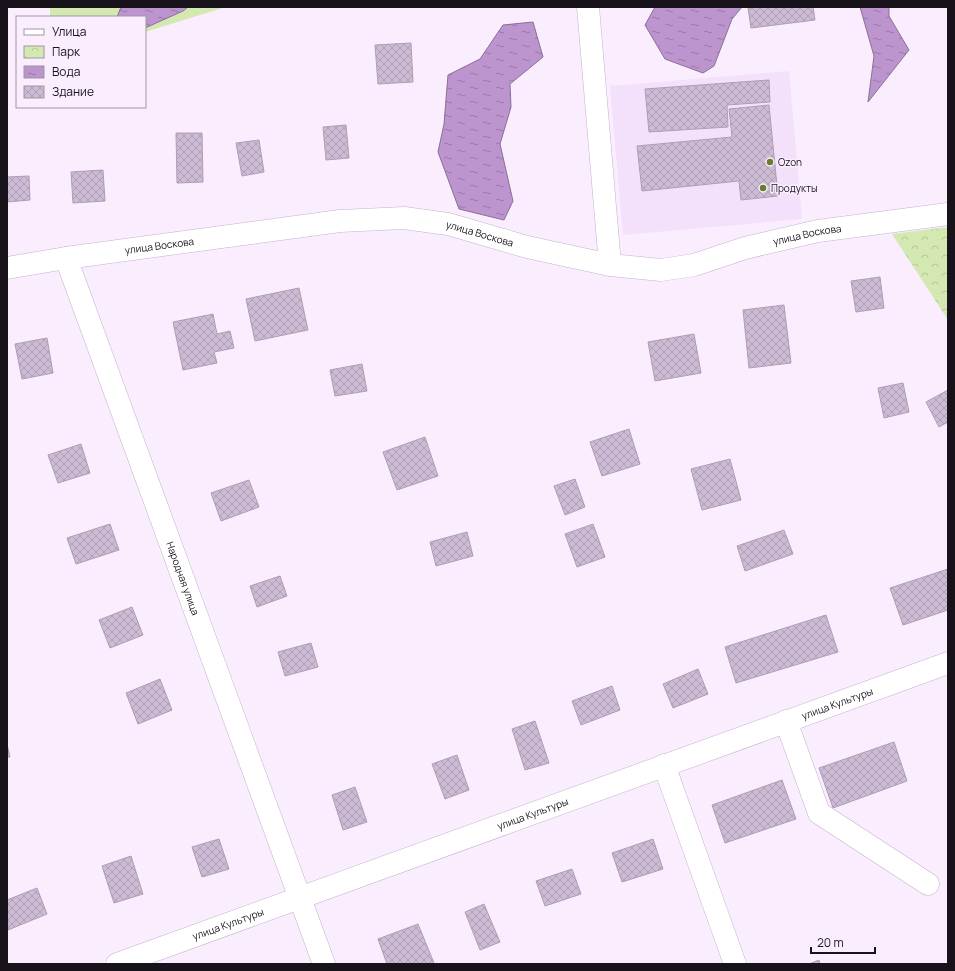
<svg xmlns="http://www.w3.org/2000/svg" width="955" height="971" font-family="Manrope,sans-serif">
	<style>
		.built { fill: #f3e0fb }
		.green { fill: #d4e9b1 }
		.park { fill: url(#park-crowns) }
		.water { fill: url(#water-ripples); stroke: #8c6e98 }
		.building { fill: url(#building-cross-hatch); stroke: #af9db6 }
		.lines { fill: none; stroke-linecap: round; stroke-linejoin: round }
		.minor-casing { stroke: #c4b2cb; stroke-width: 23 }
		.minor { stroke: #fff; stroke-width: 22 }
		.poi-dot { fill: #657e30; stroke: #faeefe; stroke-width: 1.5 }
		.labels { text-anchor: middle; stroke-width: 3; stroke-linejoin: round; paint-order: stroke }
		.poi-label { font-size: 10px; fill: #18121b; stroke: #faeefe; text-anchor: start }
		.street-label { font-size: 10px; fill: #18121b; stroke: #faeefe }
	</style>
	<defs>
		<pattern id="park-crowns" width="20" height="18" patternUnits="userSpaceOnUse"><rect width="20" height="18" fill="#d4e9b1"/><path d="M2 6a3 3 0 1 1 6 0M12 15a3 3 0 1 1 6 0" fill="none" stroke="#b5c798"/></pattern>
		<pattern id="water-ripples" width="26" height="14" patternUnits="userSpaceOnUse"><rect width="26" height="14" fill="#bd95ce"/><path d="M2 4q2-2 4 0t4 0M15 11q2-2 4 0t4 0" fill="none" stroke="#9978a6"/></pattern>
		<pattern id="building-cross-hatch" width="8" height="8" patternUnits="userSpaceOnUse"><rect width="8" height="8" fill="#cdbbd5"/><path d="M0 0l8 8M0 8l8-8" fill="none" stroke="#afa0b6"/></pattern>
	</defs>
	<rect width="100%" height="100%" fill="#faeefe"/>
	<path class="built" d="M789 71 802 219 623 235 610 86Z"/>
	<path class="green" d="M50 7H121L117 17H50Z
		M188 7H226L145 32V28L183 11Z"/>
	<path class="park" d="M948 227V320L892 234Z"/>
	<path class="water" d="M121 7H188L183 11 145 28V17H117Z
		M655 7H742L732 19 714 66 703 73 665 59 645 25Z
		M860 7H889V16L909 50 868 102 874 56Z
		M533 22 543 57 510 84 511 107 500 144 513 201 504 220 459 209 438 152 444 124 448 75 480 59 503 25Z"/>
	<path class="building" d="M757 7H813L815 20 751 28 748 8Z
		M411 43 413 82 378 84 375 45Z
		M769 80 770 102 727 105 728 127 649 132 645 89Z
		M769 105 778 196 741 200 739 181 642 191 637 146 732 137 729 109Z
		M346 125 349 158 326 160 323 127Z
		M176 133H202L203 182 177 183Z
		M259 140 264 172 242 176 236 143Z
		M103 170 105 201 73 203 71 172Z
		M29 176 30 200 7 202V177Z
		M880 277 884 308 856 312 851 281Z
		M299 288 308 330 255 341 246 299Z
		M784 305 791 363 749 368 743 310Z
		M213 314 217 334 230 331 234 348 214 352 217 363 183 370 173 322Z
		M694 334 701 373 655 381 648 342Z
		M47 338 53 373 22 379 15 344Z
		M362 364 367 391 335 396 330 370Z
		M903 383 909 412 884 418 878 388Z
		M948 390V422L939 427 926 402Z
		M629 429 640 464 602 476 590 442Z
		M425 437 438 476 397 490 383 452Z
		M81 444 90 473 58 483 48 455Z
		M730 459 741 500 702 510 691 469Z
		M575 479 585 507 565 515 554 486Z
		M249 480 259 507 221 521 211 493Z
		M110 524 119 550 76 564 67 538Z
		M593 524 605 557 577 567 565 534Z
		M784 530 793 554 745 571 737 546Z
		M467 532 473 556 436 566 430 542Z
		M948 569V610L903 625 890 588Z
		M280 576 287 596 257 607 250 586Z
		M132 607 143 635 110 648 99 620Z
		M826 615 838 652 736 683 725 647Z
		M311 643 318 667 285 676 278 652Z
		M698 669 708 694 673 708 663 684Z
		M160 679 172 710 138 724 126 693Z
		M612 686 620 710 581 725 572 701Z
		M535 721 549 763 525 770 512 729Z
		M894 742 907 781 833 808 819 768Z
		M7 744 10 757H7Z
		M457 755 469 790 445 799 432 764Z
		M782 780 796 819 725 843 712 805Z
		M355 787 367 822 343 830 332 795Z
		M219 839 229 869 202 877 192 847Z
		M653 839 663 869 622 882 612 853Z
		M131 856 143 894 114 903 102 866Z
		M572 869 581 894 545 906 536 881Z
		M37 888 47 914 8 930 7 900Z
		M484 904 500 942 480 950 465 912Z
		M418 924 434 963 430 964H387L378 939Z
		M819 960 820 964H809Z"/>
	<g class="lines">
		<defs>
			<g id="minor">
				<path d="M588 7 610 265"/>
				<path id="s1" d="M66 258 324 964"/>
				<path id="s2" d="M7 268 66 258 340 221 404 218 448 224 527 247 610 265 661 270 694 265 745 248 818 231 948 214"/>
				<path d="M786 721 819 813 928 884"/>
				<path d="M664 765 735 964"/>
				<path id="s3" d="M117 964 948 663"/>
			</g>
		</defs>
		<use href="#minor" class="minor-casing"/>
		<use href="#minor" class="minor"/>
	</g>
	<g class="poi-dot">
		<circle cx="770" cy="162" r="4"/>
		<circle cx="763" cy="188" r="4"/>
	</g>
	<g class="labels">
		<g class="poi-label">
			<text x="778" y="166">Ozon</text>
			<text x="771" y="192">Продукты</text>
		</g>
		<g class="street-label">
			<text dy="4" stroke="none"><textPath href="#s2" startOffset="478">улица Воскова</textPath></text>
			<text dy="4" stroke="none"><textPath href="#s2" startOffset="814">улица Воскова</textPath></text>
			<text dy="4" stroke="none"><textPath href="#s2" startOffset="154">улица Воскова</textPath></text>
			<text dy="4" stroke="none"><textPath href="#s1" startOffset="341">Народная улица</textPath></text>
			<text dy="4" stroke="none"><textPath href="#s3" startOffset="766">улица Культуры</textPath></text>
			<text dy="4" stroke="none"><textPath href="#s3" startOffset="442">улица Культуры</textPath></text>
			<text dy="4" stroke="none"><textPath href="#s3" startOffset="118">улица Культуры</textPath></text>
		</g>
	</g>
	<rect width="955" height="971" fill="none" stroke="#18121b" stroke-width="16"/>
	<rect x="16" y="16" width="130" height="92" fill="#faeefe" stroke="#a096a3"/>
	<rect x="24" y="29" width="20" height="6" fill="#ffffff" stroke="#a096a3"/>
	<text x="52" y="36" font-size="12" fill="#18121b">Улица</text>
	<rect x="24" y="46" width="20" height="12" fill="url(#park-crowns)" stroke="#a096a3"/>
	<text x="52" y="56" font-size="12" fill="#18121b">Парк</text>
	<rect x="24" y="66" width="20" height="12" fill="url(#water-ripples)" stroke="#a096a3"/>
	<text x="52" y="76" font-size="12" fill="#18121b">Вода</text>
	<rect x="24" y="86" width="20" height="12" fill="url(#building-cross-hatch)" stroke="#a096a3"/>
	<text x="52" y="96" font-size="12" fill="#18121b">Здание</text>
	<path d="M811 947v6h64v-6" fill="none" stroke="#18121b" stroke-width="2"/>
	<text x="817" y="947" font-size="12" fill="#18121b" stroke="#faeefe" stroke-width="3" paint-order="stroke">20 m</text>
</svg>
